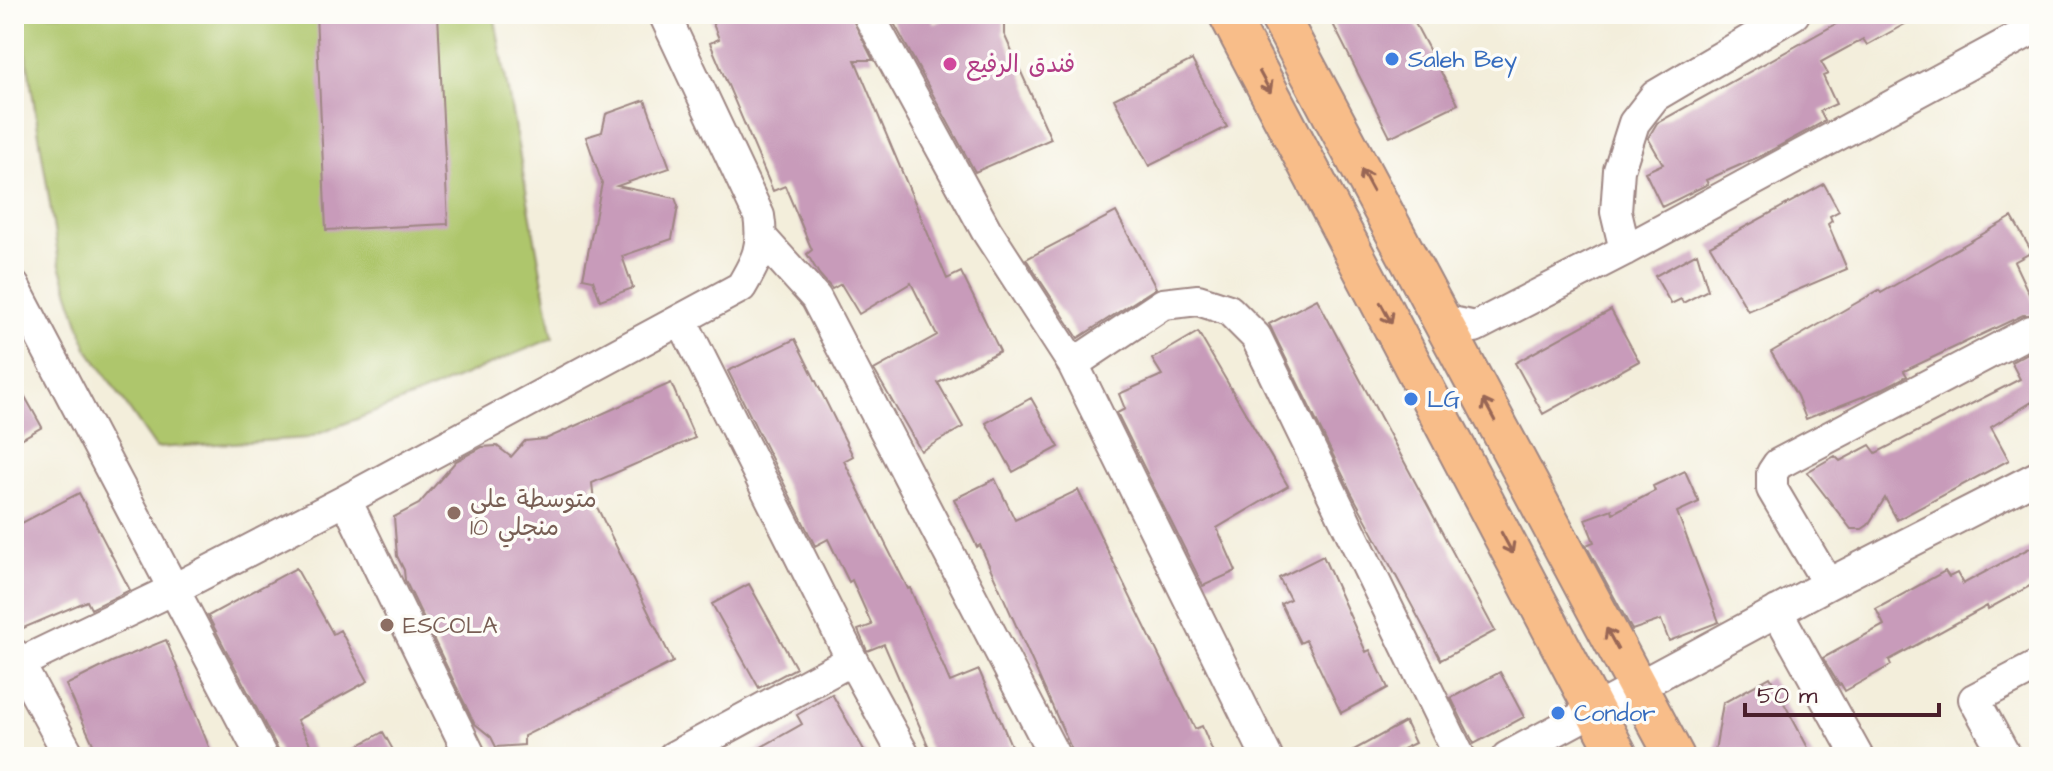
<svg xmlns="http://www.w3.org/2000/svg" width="2053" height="771" font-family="'Architects Daughter','Playpen Sans Arabic',sans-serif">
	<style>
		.green { fill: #aec66c; stroke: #7c724c; stroke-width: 2 }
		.building { fill: #c89bba }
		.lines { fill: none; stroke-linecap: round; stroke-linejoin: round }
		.minor-casing { stroke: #9e8683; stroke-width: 34 }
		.major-casing { stroke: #9e8683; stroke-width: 42 }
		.minor { stroke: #fff; stroke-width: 30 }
		.major { stroke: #f8bd89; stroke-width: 38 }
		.oneway { stroke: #986655 }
		.shop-dot { fill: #3f7fe0; stroke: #fdfcf7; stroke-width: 3 }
		.hotel-dot { fill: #d1479c; stroke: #fdfcf7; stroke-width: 3 }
		.education-dot { fill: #8d6e63; stroke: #fdfcf7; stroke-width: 3 }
		.labels { text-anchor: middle; stroke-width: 7; stroke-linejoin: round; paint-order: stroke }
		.shop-label { font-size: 24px; fill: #366cbe; stroke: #fdfcf7; text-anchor: start }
		.hotel-label { font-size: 24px; fill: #b23c85; stroke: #fdfcf7; text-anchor: start }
		.education-label { font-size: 24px; fill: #785e54; stroke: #fdfcf7; text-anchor: start }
	</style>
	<rect width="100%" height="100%" fill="#fdfcf7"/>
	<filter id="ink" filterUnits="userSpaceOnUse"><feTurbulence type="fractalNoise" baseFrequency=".0125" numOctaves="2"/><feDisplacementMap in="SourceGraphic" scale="16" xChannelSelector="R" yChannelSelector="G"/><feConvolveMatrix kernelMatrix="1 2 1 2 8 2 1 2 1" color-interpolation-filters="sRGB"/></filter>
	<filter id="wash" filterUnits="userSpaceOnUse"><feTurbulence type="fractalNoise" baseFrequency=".006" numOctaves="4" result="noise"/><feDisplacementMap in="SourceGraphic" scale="32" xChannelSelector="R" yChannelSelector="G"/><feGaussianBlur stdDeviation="1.8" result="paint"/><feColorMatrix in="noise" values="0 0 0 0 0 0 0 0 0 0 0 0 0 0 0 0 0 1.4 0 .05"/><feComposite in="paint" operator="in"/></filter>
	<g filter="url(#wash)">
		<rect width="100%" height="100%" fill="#f3eedb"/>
		<path class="green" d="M20 14H494L553 338 413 397 308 438 156 448 87 348 59 262Z"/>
		<g id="blocks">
			<path class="building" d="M316 14H438L448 224 326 230Z
				M709 14H850L873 60H855L947 279 961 272 1000 351 938 383 963 427 921 451 874 370 937 335 911 283 859 314 841 284 832 289 819 274 807 254 812 250 785 186 773 191 710 43 719 39Z
				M889 14H930L934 24 956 14H1004V34L1051 139 975 172Z
				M1328 14H1410L1458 104 1390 137Z
				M1854 14H1923L1867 45 1863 39 1821 62 1828 74 1823 76 1836 104 1820 111 1825 121 1763 155 1706 180 1708 184 1662 207 1645 172 1663 164 1648 138 1657 123Z
				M1192 60 1227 127 1149 166 1114 99Z
				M645 100 670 168 617 186 675 198 678 206 672 239 622 256 633 288 600 300 593 280 583 278 602 183 586 137 602 132 606 114Z
				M1824 184 1839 211 1830 216 1832 221 1828 224 1847 269 1748 311 1710 246Z
				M1116 212 1156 288 1078 338 1026 259Z
				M2012 217 2032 252 2014 262 2039 315H2023L1904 371 1907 376 1880 390 1806 419 1797 396 1771 352 1879 290 1881 293Z
				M1697 253 1708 290 1683 303 1681 299 1671 304 1655 276Z
				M1317 299 1495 631 1441 660 1351 492 1269 324Z
				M1611 310 1639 361 1543 414 1515 363Z
				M1198 332 1288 486 1217 528 1236 571 1203 586 1117 413 1125 409 1119 394 1162 375 1152 359Z
				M795 339 853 456 844 461 908 589 910 588 950 682 979 670 1016 757H933L884 644 867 651 858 630 872 625 852 580 849 582 828 539 815 546 728 371Z
				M2039 347V414L2032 402 1991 427 2009 460 1897 520 1885 498 1868 525 1862 529H1851L1807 472 1835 456 1840 461 1870 445 1876 453 2020 379 2011 362Z
				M14 377 42 427 14 443Z
				M671 383 695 438 592 483 594 501 673 662 524 736V745L496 747 491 737 474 723 405 580 404 570 397 556 394 517 419 504 456 461 482 447 497 446 511 457 525 441 546 439Z
				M1031 398 1059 447 1013 472 986 423Z
				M1685 471 1699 502 1677 512 1719 622 1669 641 1661 620 1632 630 1586 545 1594 542 1585 519 1612 509 1613 513 1655 491 1653 486Z
				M995 479 1015 520 1078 490 1195 729 1202 726 1215 757H1075L980 545 977 547 954 499Z
				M79 493 130 590 91 609 87 601 14 632V527Z
				M2039 543V581L1988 609 1987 606 1889 660 1891 665 1845 691 1841 684 1839 685 1823 658 1884 625 1876 609 1945 571 1949 577 1957 573 1963 584Z
				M1323 556 1366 652 1370 650 1388 688 1341 713 1306 640 1300 643 1281 604 1290 599 1279 578Z
				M296 568 333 634 340 630 368 681 297 720 317 757H280L278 749 208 616Z
				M749 584 796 668 759 688 712 604Z
				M166 640 213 757H99L66 685 112 662Z
				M1500 672 1524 717 1474 744 1451 698Z
				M1770 677 1813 757H1714L1723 703Z
				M832 694 868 757H744L802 724 797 715Z
				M1405 722 1415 743 1386 757H1341Z
				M383 732 397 757H338Z"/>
		</g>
	</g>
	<g filter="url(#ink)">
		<use href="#blocks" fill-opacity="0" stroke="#9e8683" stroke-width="2"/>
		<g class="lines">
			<defs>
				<path id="minor" d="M868 14 986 230 1073 364 1267 757
					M762 238 816 298 1055 757
					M1625 250 1616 212 1619 170 1634 123 1655 96 1794 14
					M14 286 262 757
					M1442 320 1475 327 1625 250 2039 26
					M682 321 852 660 905 757
					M1073 364 1163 304 1198 300 1229 310 1256 337 1460 757
					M346 500 471 757
					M1828 584 1772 489V473L1778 464 2031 331
					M1777 611 1858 757
					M14 654 70 757
					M14 666 174 589 346 500 741 287C757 260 764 247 759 216L664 14
					M673 757 852 660
					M1507 757 1828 584 2039 476
					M2006 757 1974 699 2039 665"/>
				<path id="major" d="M1228 14 1619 757
					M1278 14 1675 757"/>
			</defs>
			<use href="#minor" class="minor-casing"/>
			<use href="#major" class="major-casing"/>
			<use href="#minor" class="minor"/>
			<use href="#major" class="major"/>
		</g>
		<defs><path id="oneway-shaft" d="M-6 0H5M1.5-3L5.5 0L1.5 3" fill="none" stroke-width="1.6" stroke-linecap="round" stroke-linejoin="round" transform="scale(2)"/></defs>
		<g class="oneway">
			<use href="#oneway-shaft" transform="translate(1265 82) rotate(62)"/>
			<use href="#oneway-shaft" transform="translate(1367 180) rotate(-118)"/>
			<use href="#oneway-shaft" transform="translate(1386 313) rotate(62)"/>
			<use href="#oneway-shaft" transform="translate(1489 410) rotate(-118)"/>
			<use href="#oneway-shaft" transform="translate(1507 543) rotate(62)"/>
			<use href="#oneway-shaft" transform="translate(1612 639) rotate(-118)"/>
		</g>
	</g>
	<g class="shop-dot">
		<circle cx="1392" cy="59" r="8"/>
		<circle cx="1411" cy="399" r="8"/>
		<circle cx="1558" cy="713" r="8"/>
	</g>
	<circle class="hotel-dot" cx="950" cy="64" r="8"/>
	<g class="education-dot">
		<circle cx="454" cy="513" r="8"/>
		<circle cx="387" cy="625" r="8"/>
	</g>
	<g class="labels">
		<g class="shop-label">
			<text x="1408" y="67">Saleh Bey</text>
			<text x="1427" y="407">LG</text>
			<text x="1574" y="721">Condor</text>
		</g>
		<g class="hotel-label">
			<text x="966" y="72">فندق الرفيع</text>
		</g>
		<g class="education-label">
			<text x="470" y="507">متوسطة علي<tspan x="470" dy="28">منجلي 10</tspan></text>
			<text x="403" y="633">ESCOLA</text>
		</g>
	</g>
	<rect width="2053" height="771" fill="none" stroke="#fdfcf7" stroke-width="48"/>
	<path d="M1745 703v12h194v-12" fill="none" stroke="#4a1f2b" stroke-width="4"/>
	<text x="1757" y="703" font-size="24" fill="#4a1f2b" stroke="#fdfcf7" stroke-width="6" paint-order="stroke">50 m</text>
</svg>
